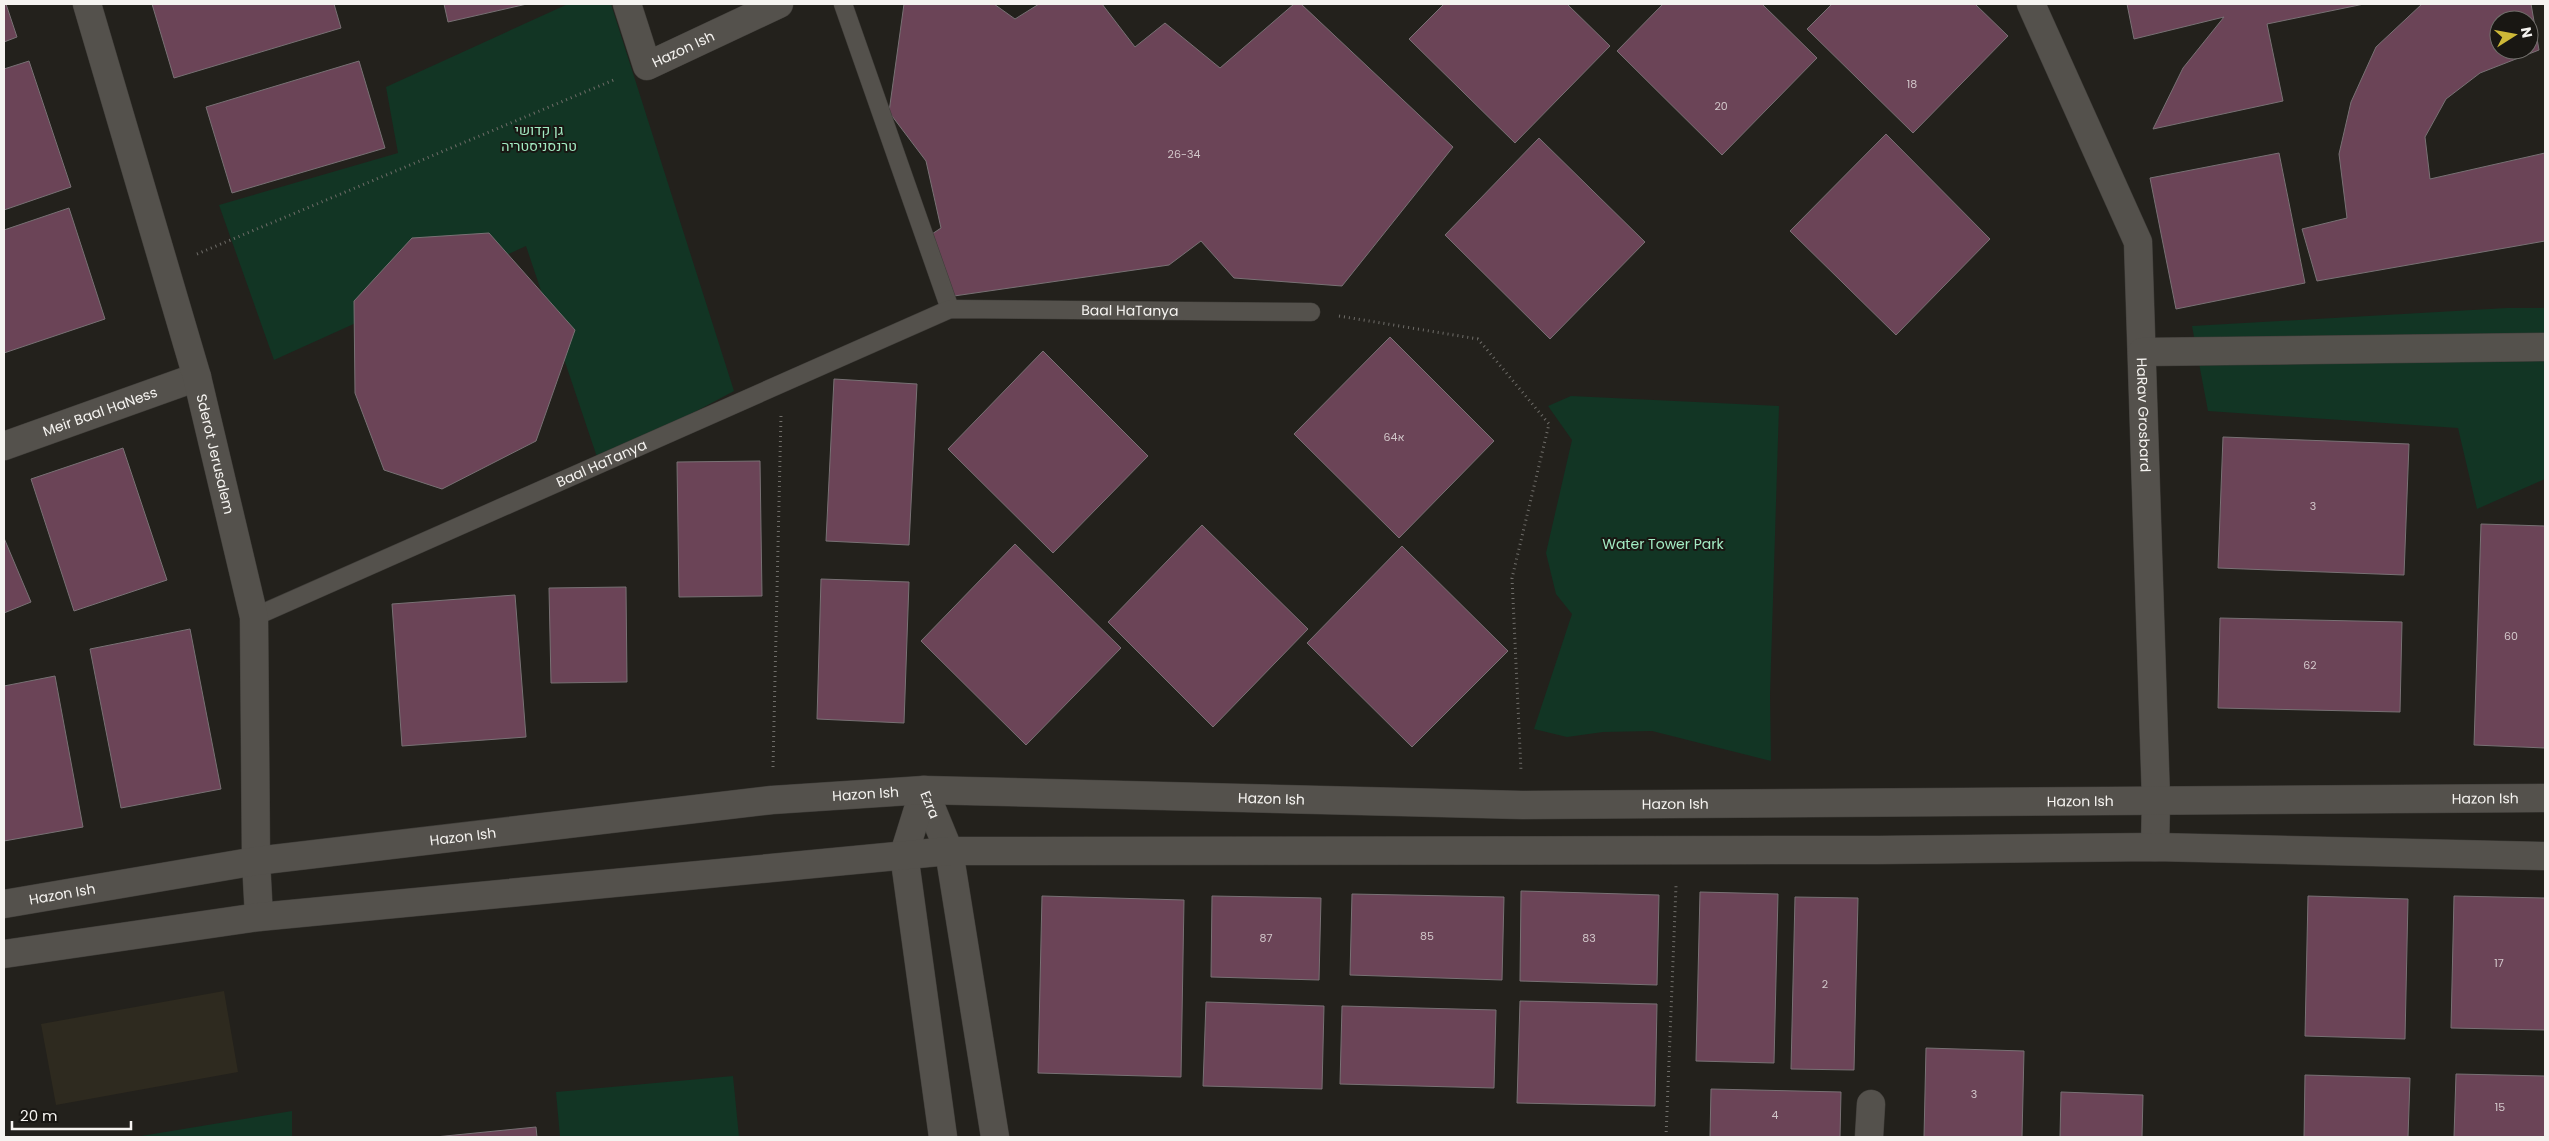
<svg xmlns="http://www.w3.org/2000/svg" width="2549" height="1141" font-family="Poppins,Heebo,sans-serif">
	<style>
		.built { fill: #2e2a1f }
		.green { fill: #123524 }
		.building { fill: #6b4457; stroke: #787174; fill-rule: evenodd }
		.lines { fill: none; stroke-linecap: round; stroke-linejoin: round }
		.lane-casing { stroke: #3f3d39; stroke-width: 19 }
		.street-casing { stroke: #3f3d39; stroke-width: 29 }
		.secondary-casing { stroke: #3f3d39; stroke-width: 29 }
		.path { stroke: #6f6d69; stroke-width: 3; stroke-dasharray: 1 4; stroke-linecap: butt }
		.lane { stroke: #54514c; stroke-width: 18 }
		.street { stroke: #54514c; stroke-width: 28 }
		.secondary { stroke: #54514c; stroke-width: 28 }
		.labels { text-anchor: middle; stroke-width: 4; stroke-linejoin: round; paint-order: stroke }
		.number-label { font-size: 11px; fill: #d2c7ca }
		.street-label { font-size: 14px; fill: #f5f3f0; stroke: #191713 }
		.park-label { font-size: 14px; fill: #a3ebc3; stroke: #191713 }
	</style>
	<rect width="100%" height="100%" fill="#23211c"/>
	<path class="built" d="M224 991 238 1072 56 1105 41 1024Z"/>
	<path class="green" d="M568 4H611L734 391 599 463 526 246 274 360 219 205 398 153 386 87Z
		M2507 308H2545V479L2477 509 2458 428 2208 411 2192 326Z
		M1571 396 1779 406 1770 695 1771 761 1652 731 1603 732 1567 737 1534 729 1572 614 1556 594 1546 553 1572 440 1548 406Z
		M733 1076 739 1137H560L556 1092Z
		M292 1111V1137H135Z"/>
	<path class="building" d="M4 4H6L17 37 4 42Z
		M152 4H334L341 28 174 78Z
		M444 4H527L448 22Z
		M904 4H994L1015 19 1039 4H1102L1135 47 1165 23 1220 68 1294 4H1301L1453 147 1342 286 1234 278 1201 241 1169 265 954 296 932 234 941 228 926 161 889 112Z
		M1444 4H1567L1610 46 1515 143 1409 39Z
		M1663 4H1762L1817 58 1722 155 1617 51Z
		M1832 4H1975L2008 36 1913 133 1807 29Z
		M2127 4H2364L2267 24 2283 101 2153 129 2183 68 2224 17 2134 39Z
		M2422 4H2531L2539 50 2480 73 2446 99 2425 137 2430 179 2545 153V241L2317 281 2302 229 2347 218 2339 154 2351 102 2376 47ZM2499 20H2529V50H2499Z
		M29 61 71 187 4 210V69Z
		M359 61 385 148 232 193 206 107Z
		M1886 134 1990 239 1896 335 1790 231Z
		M1539 138 1645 242 1550 339 1445 235Z
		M2279 153 2305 283 2176 309 2150 178Z
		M69 208 105 319 4 353V230Z
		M489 233 575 330 536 441 442 489 384 470 355 393 354 301 412 238Z
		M1390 337 1494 441 1399 538 1294 434Z
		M1043 351 1148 456 1053 553 948 449Z
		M834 379 917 384 909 545 826 541Z
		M2223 437 2409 444 2404 575 2218 568Z
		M123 448 167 580 74 611 31 479Z
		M760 461 762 596 679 597 677 462Z
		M2481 524 2545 526V748L2474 745Z
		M1202 525 1308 629 1213 727 1108 622Z
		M4 538 31 602 4 613Z
		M1015 544 1121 648 1026 745 921 641Z
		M1402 546 1508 651 1412 747 1307 643Z
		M821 579 909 582 904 723 817 719Z
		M626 587 627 682 551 683 549 588Z
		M515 595 526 737 402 746 392 604Z
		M2220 618 2402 622 2400 712 2218 708Z
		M190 629 221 789 121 808 90 649Z
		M55 676 83 827 4 841V686Z
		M1521 891 1659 895 1657 985 1520 981Z
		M1700 892 1778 894 1774 1063 1696 1061Z
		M1352 894 1504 897 1502 980 1350 975Z
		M1042 896 1184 900 1181 1077 1038 1073Z
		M1212 896 1321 898 1319 980 1211 977Z
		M2308 896 2408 899 2405 1039 2305 1036Z
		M2454 896 2545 898V1030L2451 1028Z
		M1795 897 1858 898 1854 1070 1791 1069Z
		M1520 1001 1657 1004 1655 1106 1517 1103Z
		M1206 1002 1324 1006 1322 1089 1203 1086Z
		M1342 1006 1496 1010 1494 1088 1340 1084Z
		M1926 1048 2024 1051 2022 1137H1924Z
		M2456 1074 2545 1076V1137H2454Z
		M2305 1075 2410 1078 2408 1137H2304Z
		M1711 1089 1841 1092 1840 1137H1710Z
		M2061 1092 2143 1095 2142 1137H2060Z
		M536 1127 537 1137H435Z"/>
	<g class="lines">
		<defs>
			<g id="lane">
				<path d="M843 4 950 309"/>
				<path id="s1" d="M254 617 950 309 1311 312"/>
			</g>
			<g id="street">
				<path id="s2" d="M627 4 647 66 779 4"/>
				<path id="s3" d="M2031 4 2138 242 2156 800 2155 847"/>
				<path d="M2142 352 2545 347"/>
				<path id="s4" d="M4 446 197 377"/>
				<path d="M1869 1137 1871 1104"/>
			</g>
			<g id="secondary">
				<path id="s5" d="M87 4 197 377 254 617 256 861 259 917"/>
				<path id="s6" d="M924 790 949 851 995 1137"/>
				<path d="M924 790 904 854 943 1137"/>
				<path id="s7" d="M4 904 256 861 772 800 924 790 1522 805 2545 798"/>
				<path d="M4 954 259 917 949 851 1878 850 2155 847 2545 856"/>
			</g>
		</defs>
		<use href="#lane" class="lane-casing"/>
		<use href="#street" class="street-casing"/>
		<use href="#secondary" class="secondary-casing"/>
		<path class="path" d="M197 254 616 79
			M1339 316 1478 339 1549 424 1512 578 1521 771
			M773 767 781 415
			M1666 1137 1676 886"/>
		<use href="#lane" class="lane"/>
		<use href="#street" class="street"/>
		<use href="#secondary" class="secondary"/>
	</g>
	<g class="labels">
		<g class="number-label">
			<text x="1912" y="88">18</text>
			<text x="1721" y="110">20</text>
			<text x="1184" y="158">26-34</text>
			<text x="1394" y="441">א64</text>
			<text x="2313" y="510">3</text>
			<text x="2511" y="640">60</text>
			<text x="2310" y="669">62</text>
			<text x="1427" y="940">85</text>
			<text x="1266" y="942">87</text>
			<text x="1589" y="942">83</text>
			<text x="2499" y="967">17</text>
			<text x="1825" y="988">2</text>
			<text x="1974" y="1098">3</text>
			<text x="2500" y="1111">15</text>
			<text x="1775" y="1119">4</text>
		</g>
		<g class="street-label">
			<text dy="5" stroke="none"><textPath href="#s2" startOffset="105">Hazon Ish</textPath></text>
			<text dy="5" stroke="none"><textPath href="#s1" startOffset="941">Baal HaTanya</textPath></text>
			<text dy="5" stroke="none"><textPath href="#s4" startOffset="102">Meir Baal HaNess</textPath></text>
			<text dy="5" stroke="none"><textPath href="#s3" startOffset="434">HaRav Grosbard</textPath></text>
			<text dy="5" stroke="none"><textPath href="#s5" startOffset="468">Sderot Jerusalem</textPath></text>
			<text dy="5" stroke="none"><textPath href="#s1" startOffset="380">Baal HaTanya</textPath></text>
			<text dy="5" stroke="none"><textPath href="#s7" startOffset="869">Hazon Ish</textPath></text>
			<text dy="5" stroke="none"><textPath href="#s7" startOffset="2489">Hazon Ish</textPath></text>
			<text dy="5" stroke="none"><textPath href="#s7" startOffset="1275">Hazon Ish</textPath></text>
			<text dy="5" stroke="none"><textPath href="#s7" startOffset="2084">Hazon Ish</textPath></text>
			<text dy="5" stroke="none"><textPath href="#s7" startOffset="1679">Hazon Ish</textPath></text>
			<text dy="5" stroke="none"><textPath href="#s6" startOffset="16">Ezra</textPath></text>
			<text dy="5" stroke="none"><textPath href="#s7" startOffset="464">Hazon Ish</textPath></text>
			<text dy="5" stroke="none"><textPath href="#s7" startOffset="59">Hazon Ish</textPath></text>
		</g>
		<g class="park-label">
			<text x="539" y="135">גן קדושי<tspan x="539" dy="16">טרנסניסטריה</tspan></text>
			<text x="1663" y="549">Water Tower Park</text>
		</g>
	</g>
	<rect width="2549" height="1141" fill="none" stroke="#f5f3f0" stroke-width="10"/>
	<g transform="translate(2514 35) rotate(79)"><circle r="24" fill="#191713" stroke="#716f6b"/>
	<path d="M0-4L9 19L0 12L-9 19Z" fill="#ceb938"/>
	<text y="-8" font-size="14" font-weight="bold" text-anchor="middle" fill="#f5f3f0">N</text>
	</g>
	<path d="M12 1121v8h119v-8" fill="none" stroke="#f5f3f0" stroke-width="2.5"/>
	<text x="20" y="1121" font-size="15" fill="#f5f3f0" stroke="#191713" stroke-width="4" paint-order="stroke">20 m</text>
</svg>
